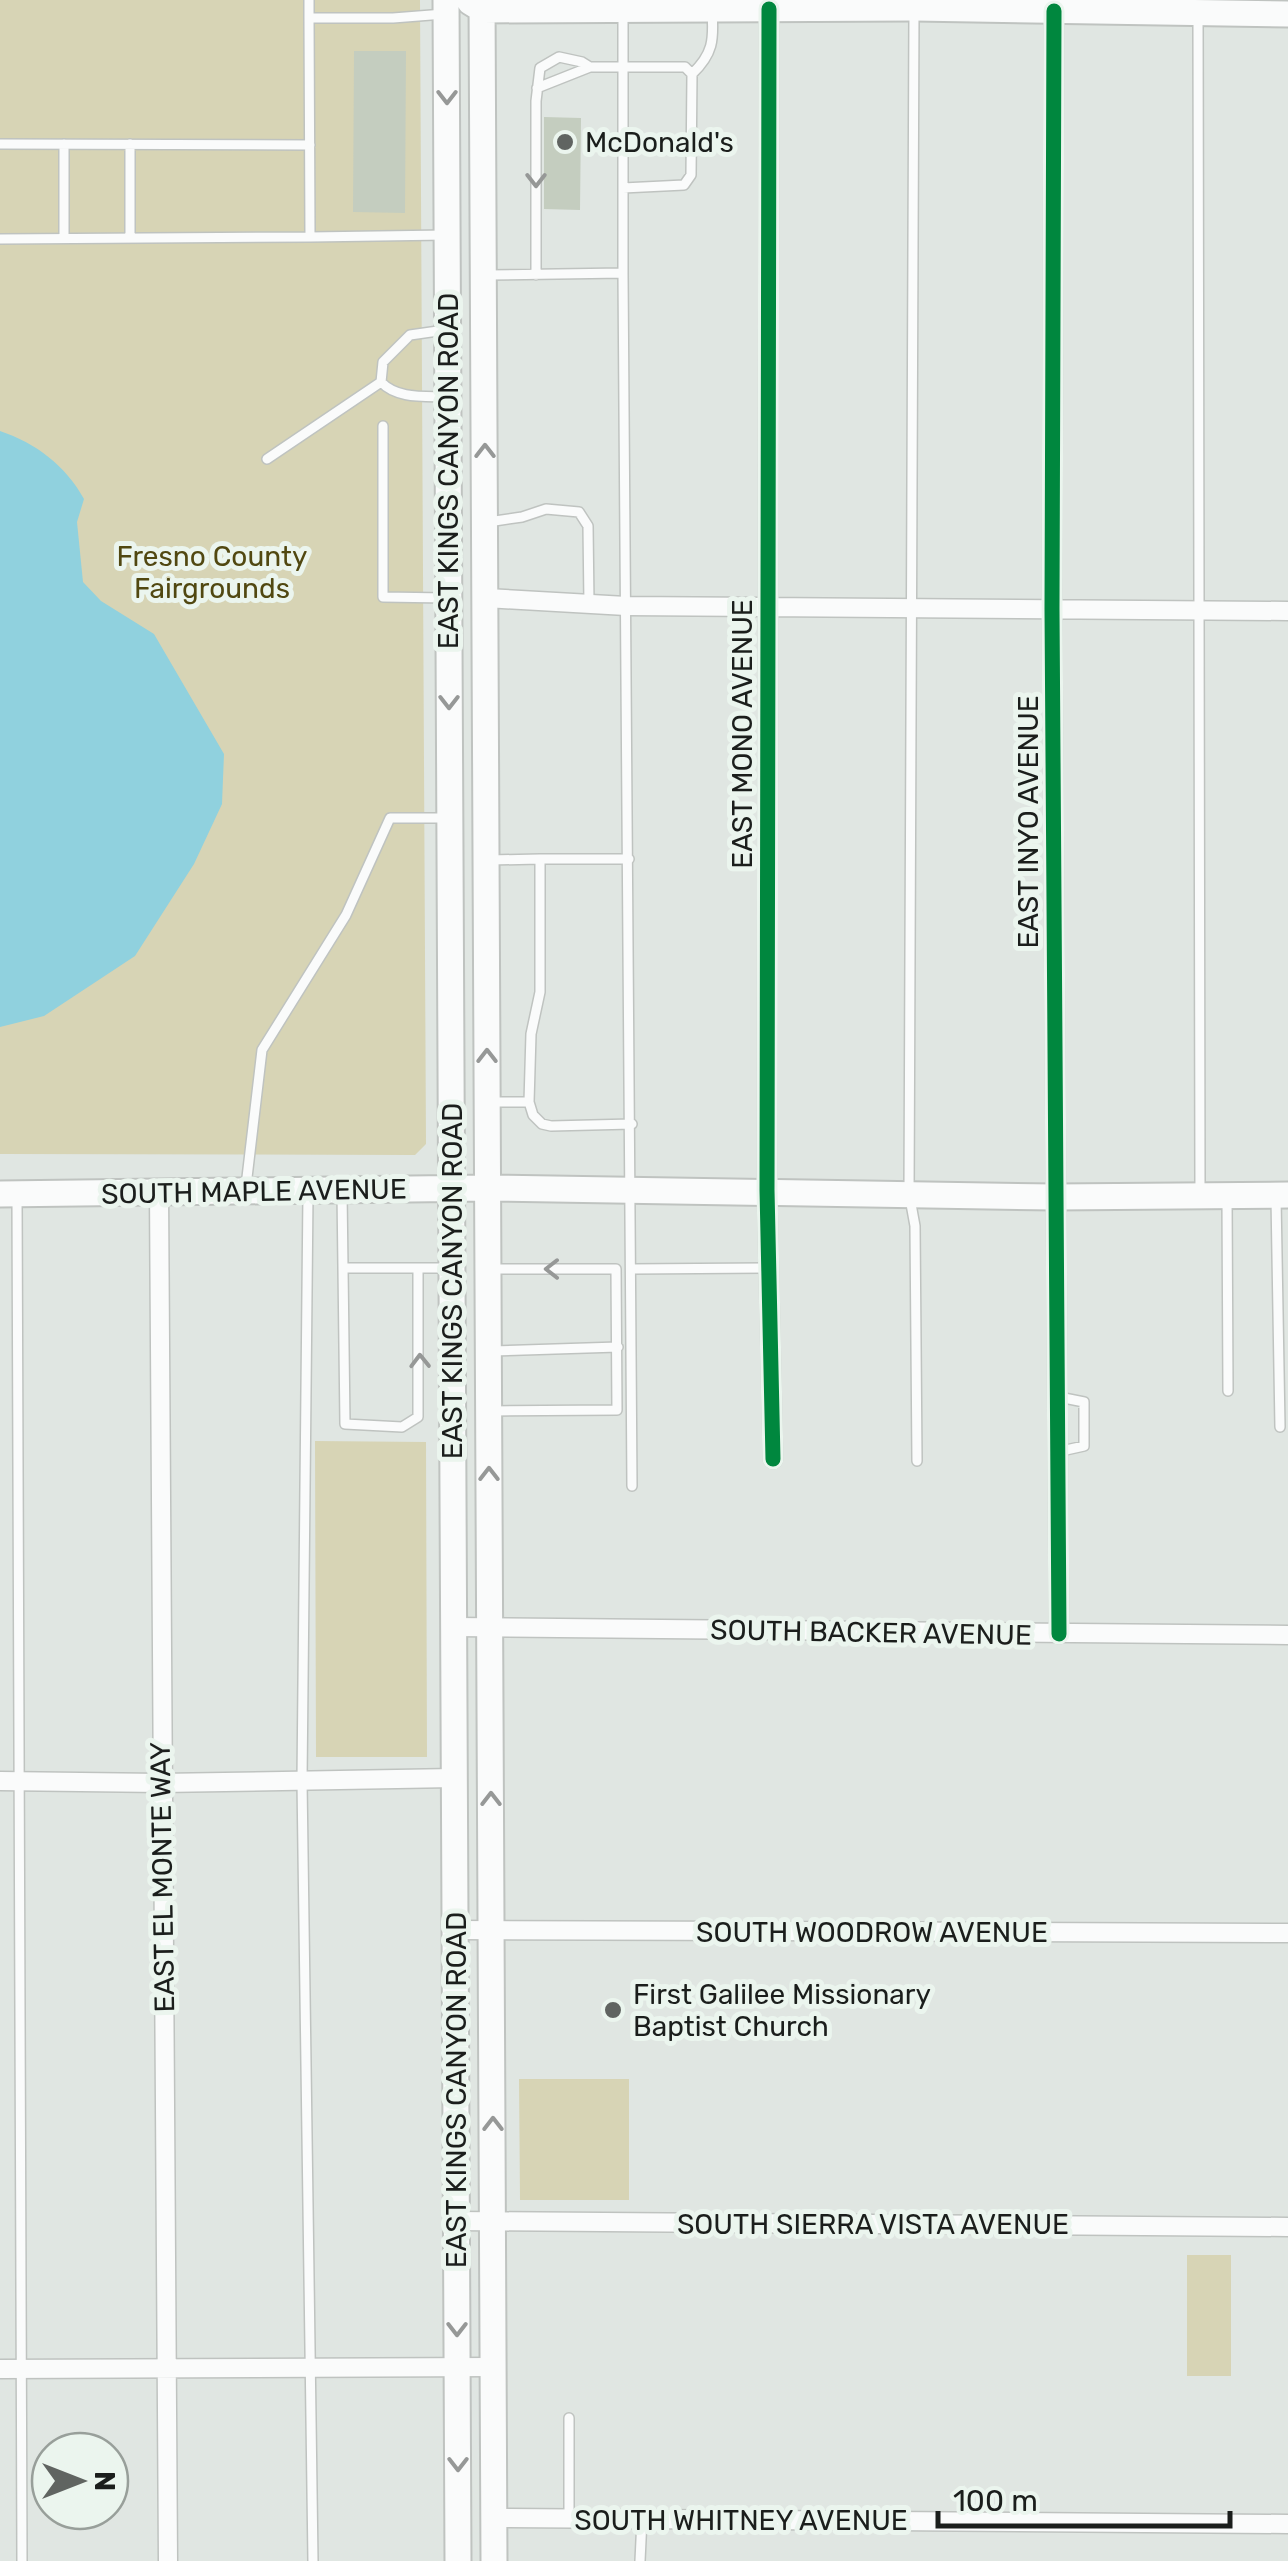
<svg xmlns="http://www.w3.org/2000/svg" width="1288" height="2561" font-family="Rubik,sans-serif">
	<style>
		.green { fill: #d7d4b5 }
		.water { fill: #90d1de }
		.building { fill: #c4cdbf }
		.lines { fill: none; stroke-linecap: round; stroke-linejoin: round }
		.lane-casing { stroke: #bfc3c0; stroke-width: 12 }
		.street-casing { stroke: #bfc3c0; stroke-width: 21 }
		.secondary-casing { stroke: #bfc3c0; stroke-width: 29 }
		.lane { stroke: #fafbfb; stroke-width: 9 }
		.street { stroke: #fafbfb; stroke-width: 18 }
		.secondary { stroke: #fafbfb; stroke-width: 25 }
		.cycleway-casing { stroke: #ebf5ee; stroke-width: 21 }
		.cycleway { stroke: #00873e; stroke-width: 15 }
		.oneway { stroke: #969897 }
		.poi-dot { fill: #606461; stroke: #ebf5ee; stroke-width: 4 }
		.labels { text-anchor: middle; stroke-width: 10; stroke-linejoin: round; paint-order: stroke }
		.poi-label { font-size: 28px; fill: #1b1e1c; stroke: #ebf5ee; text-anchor: start }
		.street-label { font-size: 28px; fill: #1b1e1c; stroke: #ebf5ee }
		.park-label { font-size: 28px; fill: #514811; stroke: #ebf5ee }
	</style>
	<rect width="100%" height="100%" fill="#e0e6e2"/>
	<path class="green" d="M0 0H420L426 1144 415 1155 0 1154Z
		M315 1441 426 1442 427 1757H316Z
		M519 2079H629V2200H520Z
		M1187 2255H1231V2376H1187Z"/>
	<path class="water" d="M0 431C36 443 66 466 84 499L77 522 83 582 101 601 154 634 224 754 222 804 194 864 135 956 44 1016 0 1027Z"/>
	<path class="building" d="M354 51H406L405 213 353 212Z
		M544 117 581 118 580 210 544 209Z"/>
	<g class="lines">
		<defs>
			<path id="lane" d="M309 0V18
				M914 11 909 1193 915 1226 917 1461
				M444 14 393 18H309L310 237 446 235
				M1198 14 1200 1194
				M692 74C713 54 714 40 712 12
				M537 88 590 67H685L692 74 691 175 684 185 623 188
				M0 144 310 145
				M64 144V238
				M130 237V144
				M0 239 310 237
				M623 273 632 1486
				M488 275 623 273V14
				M536 275V101L540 68 559 57 582 62 590 67
				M445 330 410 335 383 362 381 382C397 399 424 396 447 397
				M383 426V597L446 598
				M267 459 381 382
				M488 522 522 517 546 509 579 512 588 526 589 604
				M540 859H629
				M490 860 540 859V992L531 1034 529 1102 533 1115 542 1124 551 1126 632 1124
				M490 1102H529
				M246 1186 262 1050 346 915 390 818H447
				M342 1192 343 1268H451
				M308 1194 302 1781 313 2561
				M17 1196 22 2561
				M1227 1198 1228 1391
				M1276 1198 1280 1427
				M343 1268 345 1424 402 1427 418 1417V1268
				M491 1269H616L617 1410 492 1411
				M632 1269 768 1268
				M492 1351 618 1347
				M1057 1452 1084 1446V1402L1059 1397
				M569 2418V2519
				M640 2561 642 2519"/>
			<path id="street" d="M769 9 767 1190 773 1459
				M1054 11 1052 609 1059 1634
				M486 598 626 606 1288 611
				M159 1192 168 2561
				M455 1627 1288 1635
				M0 1781 161 1783 454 1778
				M456 1930 1288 1933
				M457 2221 1288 2227
				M0 2369 493 2367
				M494 2518 1288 2524"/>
			<path id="secondary" d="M446 0 458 2561
				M482 0 494 2561
				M470 2 483 10 914 8 1288 14
				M0 1194 488 1188 1054 1197 1288 1195"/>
		</defs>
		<use href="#lane" class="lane-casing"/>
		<use href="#street" class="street-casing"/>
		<use href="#secondary" class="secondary-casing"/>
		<use href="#lane" class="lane"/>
		<use href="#street" class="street"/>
		<use href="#secondary" class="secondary"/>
		<defs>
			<path id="cycleway" d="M769 9 767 1190 773 1459
				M1054 11 1052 609 1059 1634"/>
		</defs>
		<use href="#cycleway" class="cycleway-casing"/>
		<use href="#cycleway" class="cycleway"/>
	</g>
	<defs><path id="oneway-chevron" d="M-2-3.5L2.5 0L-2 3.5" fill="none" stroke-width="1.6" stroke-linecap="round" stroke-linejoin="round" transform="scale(2.5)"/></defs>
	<g class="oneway">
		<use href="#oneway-chevron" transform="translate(447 97) rotate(90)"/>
		<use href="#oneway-chevron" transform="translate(536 180) rotate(90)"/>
		<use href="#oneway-chevron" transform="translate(485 451) rotate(-90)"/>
		<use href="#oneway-chevron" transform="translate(449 702) rotate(90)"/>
		<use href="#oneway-chevron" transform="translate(487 1056) rotate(-90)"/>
		<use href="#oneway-chevron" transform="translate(552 1269) rotate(180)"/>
		<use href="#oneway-chevron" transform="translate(420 1361) rotate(-91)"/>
		<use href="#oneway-chevron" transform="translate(489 1474) rotate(-90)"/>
		<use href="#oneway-chevron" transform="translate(491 1799) rotate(-90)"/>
		<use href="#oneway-chevron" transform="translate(493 2124) rotate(-90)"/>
		<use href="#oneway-chevron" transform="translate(457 2329) rotate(90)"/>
		<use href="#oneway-chevron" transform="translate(458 2464) rotate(90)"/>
	</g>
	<g class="poi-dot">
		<circle cx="565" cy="142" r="10"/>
		<circle cx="613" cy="2010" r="10"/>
	</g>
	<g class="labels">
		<g class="poi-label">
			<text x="585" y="152">McDonald's</text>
			<text x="633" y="2004">First Galilee Missionary<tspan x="633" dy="32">Baptist Church</tspan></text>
		</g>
		<g class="street-label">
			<text transform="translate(448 471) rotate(-90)" y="10">EAST KINGS CANYON ROAD</text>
			<text transform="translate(742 734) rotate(-90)" y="10">EAST MONO AVENUE</text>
			<text transform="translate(1028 822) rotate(-90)" y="10">EAST INYO AVENUE</text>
			<text transform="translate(254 1191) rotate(-1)" y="10">SOUTH MAPLE AVENUE</text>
			<text transform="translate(452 1281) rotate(-90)" y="10">EAST KINGS CANYON ROAD</text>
			<text transform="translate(871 1632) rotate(1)" y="10">SOUTH BACKER AVENUE</text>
			<text transform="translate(162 1877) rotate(-91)" y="10">EAST EL MONTE WAY</text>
			<text x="872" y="1942">SOUTH WOODROW AVENUE</text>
			<text transform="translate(456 2090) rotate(-90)" y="10">EAST KINGS CANYON ROAD</text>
			<text x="873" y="2234">SOUTH SIERRA VISTA AVENUE</text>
			<text x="741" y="2530">SOUTH WHITNEY AVENUE</text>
		</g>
		<g class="park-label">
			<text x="212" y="566">Fresno County<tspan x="212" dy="32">Fairgrounds</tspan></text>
		</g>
	</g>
	<g transform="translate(80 2481) rotate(90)"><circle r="48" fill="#ebf5ee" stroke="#989f9a" stroke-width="2.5"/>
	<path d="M0-8L18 38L0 25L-18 38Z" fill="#606461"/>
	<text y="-15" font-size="28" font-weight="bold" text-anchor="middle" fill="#1b1e1c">N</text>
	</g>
	<path d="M938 2511v15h292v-15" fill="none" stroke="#1b1e1c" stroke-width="5"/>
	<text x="953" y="2511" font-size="30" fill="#1b1e1c" stroke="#ebf5ee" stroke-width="8" paint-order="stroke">100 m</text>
</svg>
